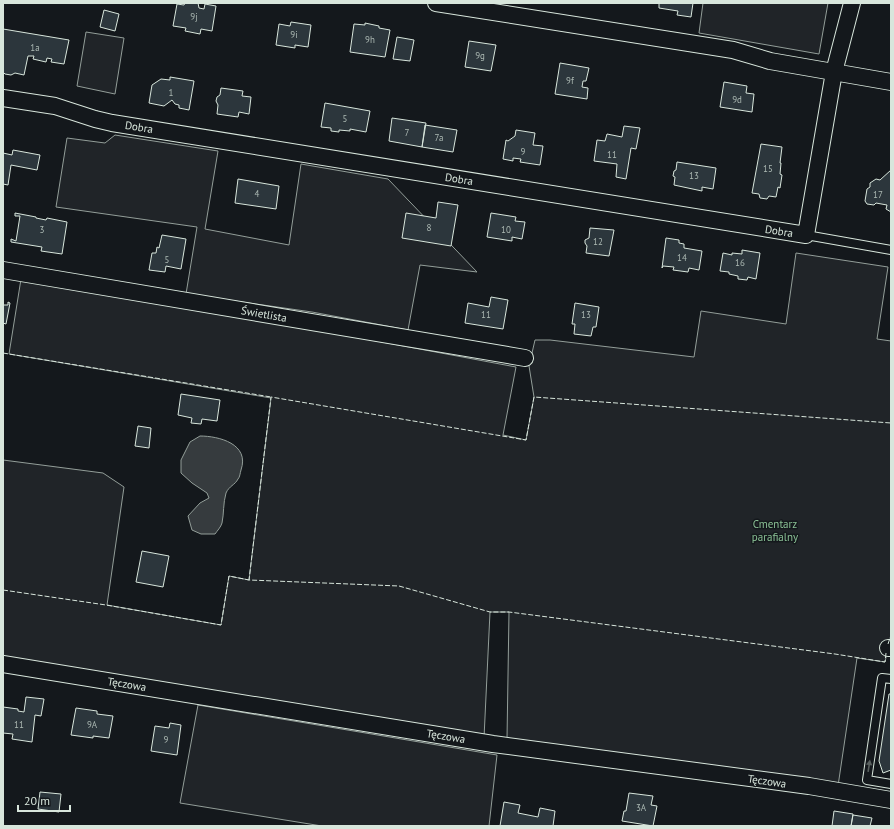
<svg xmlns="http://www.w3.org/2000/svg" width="894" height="829" font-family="'PT Sans',sans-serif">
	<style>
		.green { fill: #202428; stroke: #939e99 }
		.water { fill: #363b3e; stroke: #939e99 }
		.building { fill: #2c363c; stroke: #d8e6dc }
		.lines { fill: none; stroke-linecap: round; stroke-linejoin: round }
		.lane-casing { stroke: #d8e6dc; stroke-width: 10 }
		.street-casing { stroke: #d8e6dc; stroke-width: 18 }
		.lane { stroke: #14181c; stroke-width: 8 }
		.street { stroke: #14181c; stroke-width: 16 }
		.fence { stroke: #d8e6dc; stroke-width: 1; stroke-dasharray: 5 2; stroke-linecap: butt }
		.oneway { fill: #59605f }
		.labels { text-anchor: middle; stroke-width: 3; stroke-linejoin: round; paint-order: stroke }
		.number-label { font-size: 9px; fill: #adbab4 }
		.street-label { font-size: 11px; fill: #d8e6dc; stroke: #14181c }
		.park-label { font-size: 11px; fill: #8ac095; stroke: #14181c }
	</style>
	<rect width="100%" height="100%" fill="#14181c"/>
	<path class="green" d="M703 3H828L819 54 699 33Z
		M86 32 124 38 115 94 77 86Z
		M115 135 218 151 205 229 289 245 301 164 388 179 477 272 420 265 408 330 312 312 186 294 197 227 56 207 67 138 105 143Z
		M796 253 888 267 877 339 891 341V635L885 662 857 658 838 786 507 739 509 612H490L484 738 3 660V460L103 473 124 487 107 605 221 625 229 576 249 580 271 398 9 354 21 279 280 323 516 367 503 435 526 440 534 397 529 366 535 340H550L694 357 701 311 786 324Z
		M198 705 497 755 489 826H322L180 803Z"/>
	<path class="water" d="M200 436C219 436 250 444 241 470 240 473 240 477 238 479 235 485 229 486 226 493 223 503 224 514 222 523 221 527 217 531 215 534H201L192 530 188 516 200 503 209 498 207 493 192 483 181 473V460L190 442Z"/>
	<path class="building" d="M185 3H198L199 8 204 9 205 4 216 6 212 31 201 29 200 34 185 31 186 28 173 26 177 4 184 5Z
		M659 3H693L691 17 677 15 678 11 659 8Z
		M104 10 119 14 115 31 100 27Z
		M291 22 311 25 308 47 295 45V48L276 45 279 24 290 26Z
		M365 23 379 26V28L390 30 385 57 350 52 354 24 365 25Z
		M3 29 69 40 64 64 51 62 52 59 47 58 46 62 33 59 34 56H28L24 75 15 73 11 75 5 74 3 72Z
		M397 37 414 40 410 61 393 59Z
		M469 41 496 45 491 71 465 67Z
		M560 63 589 68 586 81H583L582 87 588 88 587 99 555 94Z
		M170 77 194 81 189 110 179 108V105L175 104 172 100 164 106 149 103 152 85 161 79 170 80Z
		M724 82 747 86 746 93 754 94 752 112 720 107Z
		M221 88 243 91 242 96 251 97 249 114 239 112 238 117 217 114 218 105 216 101 217 97 220 95Z
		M325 103 370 111 366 132 350 129V131L339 130V132L331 131V128L321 127Z
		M392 118 426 123 422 147 389 141Z
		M425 125 457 130 453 152 422 147Z
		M624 126 640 128 636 149 631 148 626 179 616 177 617 164 594 161 597 140 605 141 607 134 622 137Z
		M516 130 535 133 533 145 543 146 540 165 520 162 521 159 513 158V161L503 159 506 140 508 141 515 136Z
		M761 144 782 147 780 163H781L780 174 782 175 780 188 778 187 776 197 769 196 767 199 760 198 759 194 752 193Z
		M13 150 40 155 37 170 11 165 8 185 3 184V153L12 155Z
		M677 162 716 168 713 189 702 187V191L674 185 675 177 673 176 674 171 676 170Z
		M891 170V212L886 209 887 205 876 203 874 205 867 204 865 201 867 189 870 187V183L876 179 880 180Z
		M238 179 279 186 276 209 235 203Z
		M438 202 458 205 451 246 402 238 406 213 436 218Z
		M15 213 36 217V218L46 220 47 218 67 222 62 254 41 251 42 247 11 242V239L16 241 20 216H15Z
		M491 213 516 217 515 221 525 222 522 239 512 237V241L487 237Z
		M590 228 614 230 609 256 586 253 587 246 585 243V240L589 238Z
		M162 235 186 239 181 269 166 266 165 272 149 270 152 253H156L157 247 159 248Z
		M666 238 679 240V243L684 244V248L702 251 699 270 689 268 688 272 673 270 674 267 663 266 662 268Z
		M742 250 760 253 756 279 748 277 747 280 738 279V276L729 274V272L720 271 723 253 732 255V253L742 254Z
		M491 297 508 300 503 329 465 323 468 303 489 307Z
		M8 302 10 303 6 324 3 323V305H8Z
		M575 303 599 307 596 327H593L591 336 574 334 575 324H572Z
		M181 394 220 400 217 421 202 419 201 424 191 423 192 418 178 415Z
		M138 426 151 428 149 448 135 446Z
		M142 551 169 556 163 587 136 582Z
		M889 694H891V770L883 773 879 761Z
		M26 697 44 699 41 716 35 715 32 742 12 739 13 734 3 733V707L18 709V711L24 712Z
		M76 708 97 711V714L113 716 109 738 93 736V738L71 735Z
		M170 723 181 725 177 755 151 751 155 726 169 728Z
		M40 792 61 794 59 812 38 809Z
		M629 793 653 796 651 805 657 806 653 826 622 821 624 811H626Z
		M504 802 520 805 518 813 538 817 540 808 555 811 553 826H500Z
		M834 811 853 814 851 826H832Z
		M853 815 872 818 870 826H851Z"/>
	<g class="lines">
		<defs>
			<path id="lane" d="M806 235 891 250
				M891 679 882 678 867 780 891 784"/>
			<path id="street" d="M436 3 733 50 770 61 891 82
				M3 98 55 106 95 119 112 123 806 235 834 72 852 3
				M3 270 525 358
				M888 648H891
				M3 664 493 744 809 786 891 800"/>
		</defs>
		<use href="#lane" class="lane-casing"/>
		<use href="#street" class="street-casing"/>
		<use href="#lane" class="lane"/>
		<use href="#street" class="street"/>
		<path class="fence" d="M3 353 271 397
			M3 590 106 605 221 625 229 576 249 580
			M888 644 891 635
			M886 653 885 662 835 654 509 612H490L399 586 249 580 271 397 526 440 534 397 891 423"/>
	</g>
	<defs><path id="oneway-solid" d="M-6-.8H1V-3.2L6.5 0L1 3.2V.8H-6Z"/></defs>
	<use class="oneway" href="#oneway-solid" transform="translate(869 766) rotate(-81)"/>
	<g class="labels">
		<g class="number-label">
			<text x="194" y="20">9j</text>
			<text x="294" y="38">9i</text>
			<text x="370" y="43">9h</text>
			<text x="35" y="51">1a</text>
			<text x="480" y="59">9g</text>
			<text x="570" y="84">9f</text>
			<text x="171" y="96">1</text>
			<text x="737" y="103">9d</text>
			<text x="345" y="122">5</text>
			<text x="407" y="136">7</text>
			<text x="439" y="141">7a</text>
			<text x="523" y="155">9</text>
			<text x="612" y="158">11</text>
			<text x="768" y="172">15</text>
			<text x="694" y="179">13</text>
			<text x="257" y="197">4</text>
			<text x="878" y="198">17</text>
			<text x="429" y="231">8</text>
			<text x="42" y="233">3</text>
			<text x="506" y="233">10</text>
			<text x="598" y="245">12</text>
			<text x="682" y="261">14</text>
			<text x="167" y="263">5</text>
			<text x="740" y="266">16</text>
			<text x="486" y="318">11</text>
			<text x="586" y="318">13</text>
			<text x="19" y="728">11</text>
			<text x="92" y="728">9A</text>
			<text x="166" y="743">9</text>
			<text x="641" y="811">3A</text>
		</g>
		<g class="street-label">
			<text transform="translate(139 127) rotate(9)" y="4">Dobra</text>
			<text transform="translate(459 179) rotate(9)" y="4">Dobra</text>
			<text transform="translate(779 231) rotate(9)" y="4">Dobra</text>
			<text transform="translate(264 314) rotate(10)" y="4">Świetlista</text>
			<text transform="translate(127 684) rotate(9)" y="4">Tęczowa</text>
			<text transform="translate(446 736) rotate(9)" y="4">Tęczowa</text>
			<text transform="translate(767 781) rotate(8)" y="4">Tęczowa</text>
		</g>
		<g class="park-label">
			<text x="775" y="528">Cmentarz<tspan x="775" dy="13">parafialny</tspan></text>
		</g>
	</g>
	<rect width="894" height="829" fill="none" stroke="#d8e6dc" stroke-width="8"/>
	<path d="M18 805v6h52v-6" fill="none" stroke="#d8e6dc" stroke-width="2"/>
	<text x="24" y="805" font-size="12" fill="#d8e6dc" stroke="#14181c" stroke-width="3" paint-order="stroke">20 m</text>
</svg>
